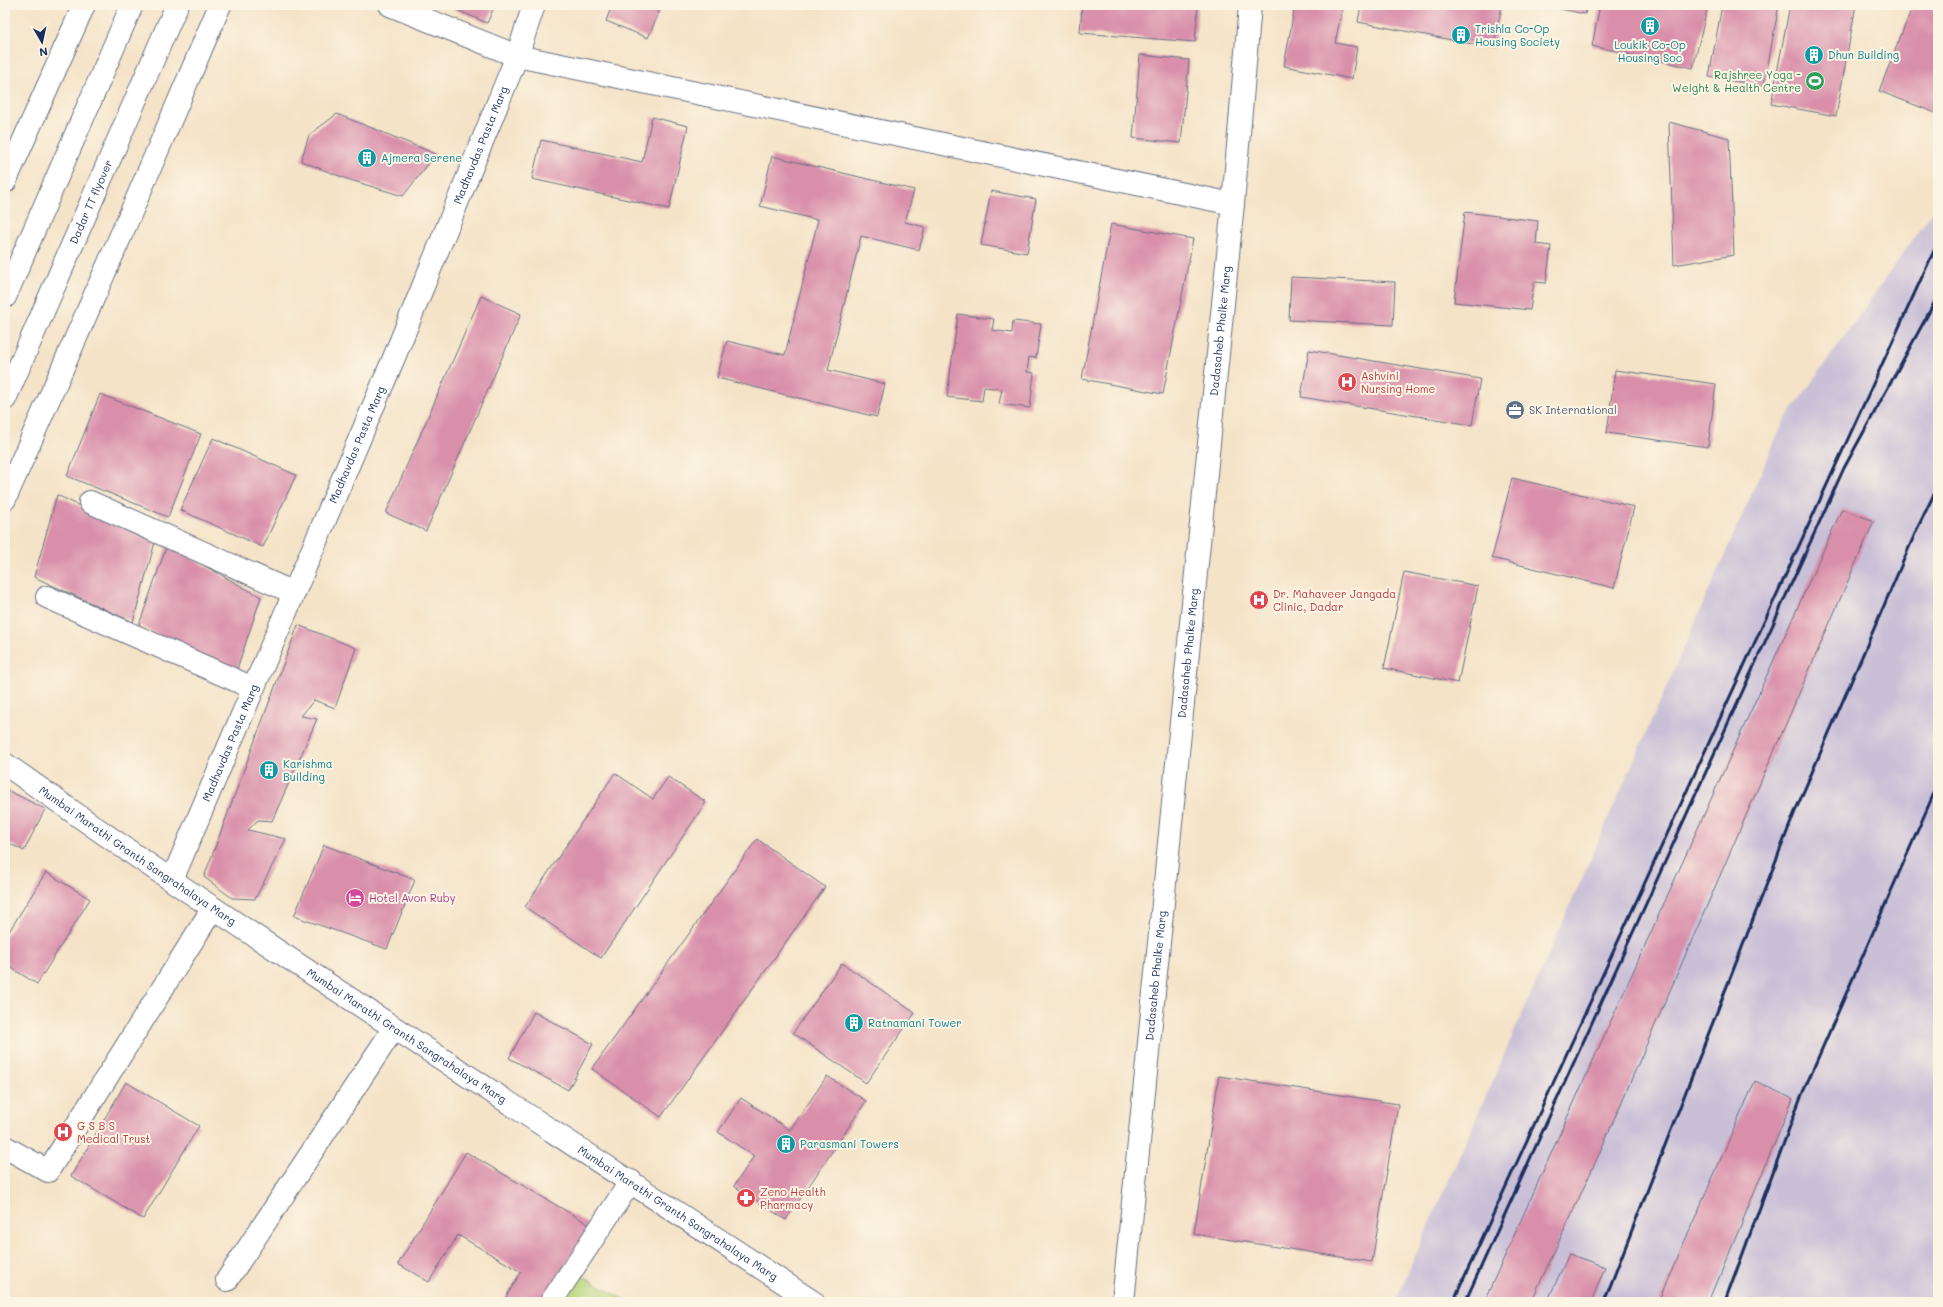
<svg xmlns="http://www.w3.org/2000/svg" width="1943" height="1307" font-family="Mali,sans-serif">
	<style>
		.industrial { fill: #c9bfd7 }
		.green { fill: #b8d57b; stroke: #6a826c }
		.building { fill: #d98faa }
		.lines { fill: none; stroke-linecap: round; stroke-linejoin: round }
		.minor-casing { stroke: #676e83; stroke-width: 24 }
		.highway-casing { stroke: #676e83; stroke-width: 24 }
		.minor { stroke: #fff; stroke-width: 22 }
		.highway { stroke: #fff; stroke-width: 22 }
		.rail { stroke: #1b2f5e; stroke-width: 3 }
		.labels { text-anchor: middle; stroke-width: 4; stroke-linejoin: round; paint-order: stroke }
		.culture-label { font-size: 11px; fill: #0d838f; stroke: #fcf5e5; text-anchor: start }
		.leisure-label { font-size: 11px; fill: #27864d; stroke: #fcf5e5; text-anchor: end }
		.street-label { font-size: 11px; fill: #1b2f5e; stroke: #fcf5e5 }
		.health-label { font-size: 11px; fill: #be3a42; stroke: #fcf5e5; text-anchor: start }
		.service-label { font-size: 11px; fill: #4e5e75; stroke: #fcf5e5; text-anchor: start }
		.hotel-label { font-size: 11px; fill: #b23c85; stroke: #fcf5e5; text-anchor: start }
	</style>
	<rect width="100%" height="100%" fill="#fcf5e5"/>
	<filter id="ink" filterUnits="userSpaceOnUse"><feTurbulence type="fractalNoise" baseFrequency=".025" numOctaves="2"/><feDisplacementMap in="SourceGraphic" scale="8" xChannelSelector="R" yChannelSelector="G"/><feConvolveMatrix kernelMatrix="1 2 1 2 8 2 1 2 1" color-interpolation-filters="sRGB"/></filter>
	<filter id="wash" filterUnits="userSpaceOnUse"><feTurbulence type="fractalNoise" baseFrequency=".012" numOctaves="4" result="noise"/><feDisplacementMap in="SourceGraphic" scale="16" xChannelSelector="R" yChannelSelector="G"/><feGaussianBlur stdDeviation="0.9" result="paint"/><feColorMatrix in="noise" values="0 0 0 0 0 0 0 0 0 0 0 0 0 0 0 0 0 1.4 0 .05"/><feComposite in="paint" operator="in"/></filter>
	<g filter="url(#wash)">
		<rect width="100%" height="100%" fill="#f4e3c7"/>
		<path class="industrial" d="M1938 204V1302H1395L1783 423Z"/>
		<path class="green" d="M554 1259 628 1302H529Z"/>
		<g id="blocks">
			<path class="building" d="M445 5H495L487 23Z
				M612 5H662L648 38 606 21Z
				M1082 5H1198L1195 42 1080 33Z
				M1295 5H1343L1335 43 1357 47 1352 79 1284 66Z
				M1361 5H1502L1493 48 1358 22Z
				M1541 5H1587L1585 14Z
				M1600 5H1708L1693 68 1592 46Z
				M1722 5H1779L1764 86 1709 77Z
				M1790 5H1856L1836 116 1771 104Z
				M1913 5H1938V114L1879 91Z
				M1140 55 1189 60 1181 143 1133 138Z
				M337 114 436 154 403 196 347 179 301 161 309 135Z
				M652 117 688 126 669 209 532 179 541 140 642 162Z
				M1669 122 1729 138 1734 255 1674 265Z
				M772 156 914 190 905 222 925 227 919 250 861 236 828 370 885 384 877 417 717 378 727 341 785 355 818 220 760 206Z
				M991 191 1036 199 1027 253 981 245Z
				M1465 212 1538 221 1536 244 1551 246 1546 283 1534 282 1530 310 1454 302Z
				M1111 224 1193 239 1163 394 1082 379Z
				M1291 277 1395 282 1393 325 1289 320Z
				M481 296 521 314 426 531 386 513Z
				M958 314 994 319 992 330 1012 333 1013 321 1041 324 1036 358 1029 357 1027 372 1034 373 1030 408 999 404 1002 389 984 387 982 401 947 397Z
				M1309 350 1480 379 1472 425 1301 397Z
				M1615 370 1716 384 1708 447 1607 433Z
				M100 394 201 434 168 517 67 476Z
				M213 438 296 475 263 547 180 510Z
				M1512 478 1634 507 1614 588 1492 558Z
				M57 495 155 542 133 622 34 577Z
				M1842 509 1874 521 1596 1161 1531 1302H1484Z
				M167 545 261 597 235 675 139 625Z
				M1404 572 1478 586 1458 683 1384 668Z
				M298 625 356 648 335 708 314 700 301 716 317 719 272 821 258 820 248 830 286 839 255 899 232 898 204 877Z
				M615 773 653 799 668 777 706 802 601 958 525 907Z
				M5 789 45 809 24 851 5 841Z
				M757 839 825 887 661 1117 592 1069Z
				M324 845 415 880 387 949 294 916Z
				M46 872 90 899 37 984 5 964V938Z
				M842 963 915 1013 866 1083 793 1033Z
				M534 1012 593 1044 568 1090 509 1058Z
				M827 1076 866 1101 786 1220 734 1186 754 1156 718 1132 741 1098 790 1130Z
				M1219 1076 1398 1104 1372 1262 1194 1234Z
				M1755 1081 1793 1099 1709 1302H1658Z
				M126 1082 199 1126 143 1219 71 1176Z
				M466 1152 590 1225 543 1302H503L521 1272 458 1235 429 1282 398 1264Z
				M1569 1254 1605 1267 1591 1302H1547Z"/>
		</g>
	</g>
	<g filter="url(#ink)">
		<use href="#blocks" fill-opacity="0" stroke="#676e83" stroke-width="1"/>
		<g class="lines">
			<defs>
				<g id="minor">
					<path d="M390 5 517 56 1233 204"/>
					<path d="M90 502 294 593"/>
					<path d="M47 597 253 688"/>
					<path id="s1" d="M5 764C61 803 116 843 173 881 385 1024 600 1161 813 1302"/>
					<path id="s2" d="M172 880 393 360 517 56 534 5"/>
					<path d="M5 1147 48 1171 213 908"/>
					<path d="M227 1280 394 1028"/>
					<path d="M551 1302 631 1181"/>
					<path id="s3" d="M1123 1302 1233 204 1250 5"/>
				</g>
				<g id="highway">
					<path d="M5 182 84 5"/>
					<path d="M5 297 132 5"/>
					<path id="s4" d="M5 399 177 5"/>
					<path d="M5 499 129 217 220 5"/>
				</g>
			</defs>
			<use href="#minor" class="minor-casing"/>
			<use href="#highway" class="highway-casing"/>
			<use href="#minor" class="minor"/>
			<use href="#highway" class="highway"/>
			<path class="rail" d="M1453 1302 1938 242
				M1465 1302 1844 468 1938 296
				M1604 1302 1794 814 1917 529 1938 486
				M1725 1302 1800 1099 1938 784"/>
		</g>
	</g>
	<defs>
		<symbol id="building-disc" viewBox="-11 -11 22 22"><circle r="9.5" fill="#0f9aa8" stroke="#fcf5e5"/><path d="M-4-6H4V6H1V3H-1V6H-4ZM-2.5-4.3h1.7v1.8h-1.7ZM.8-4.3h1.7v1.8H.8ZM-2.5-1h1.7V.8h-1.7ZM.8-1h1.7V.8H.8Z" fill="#fff"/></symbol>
		<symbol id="stadium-disc" viewBox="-11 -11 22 22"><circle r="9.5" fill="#2e9e5b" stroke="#fcf5e5"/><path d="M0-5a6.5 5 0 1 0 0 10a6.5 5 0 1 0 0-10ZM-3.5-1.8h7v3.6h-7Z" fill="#fff"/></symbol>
		<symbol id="hospital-disc" viewBox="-11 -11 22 22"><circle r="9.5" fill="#e0444e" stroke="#fcf5e5"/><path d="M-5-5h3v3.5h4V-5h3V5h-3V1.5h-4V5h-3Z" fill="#fff"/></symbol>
		<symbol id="office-disc" viewBox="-11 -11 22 22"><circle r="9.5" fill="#5c6f8a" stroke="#fcf5e5"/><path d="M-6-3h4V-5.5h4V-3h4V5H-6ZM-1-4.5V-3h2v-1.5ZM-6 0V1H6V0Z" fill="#fff"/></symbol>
		<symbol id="hotel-disc" viewBox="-11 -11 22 22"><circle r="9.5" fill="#d1479c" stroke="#fcf5e5"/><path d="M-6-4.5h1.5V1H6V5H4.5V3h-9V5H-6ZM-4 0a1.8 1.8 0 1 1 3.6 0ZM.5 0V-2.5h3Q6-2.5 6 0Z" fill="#fff"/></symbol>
		<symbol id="pharmacy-disc" viewBox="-11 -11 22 22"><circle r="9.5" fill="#e0444e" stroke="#fcf5e5"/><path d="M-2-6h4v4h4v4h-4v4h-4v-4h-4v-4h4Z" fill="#fff"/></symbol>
	</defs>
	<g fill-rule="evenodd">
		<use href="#building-disc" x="1639" y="15" width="22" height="22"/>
		<use href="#building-disc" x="1450" y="24" width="22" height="22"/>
		<use href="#building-disc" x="1803" y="44" width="22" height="22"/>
		<use href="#stadium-disc" x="1804" y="70" width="22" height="22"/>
		<use href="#building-disc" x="356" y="147" width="22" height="22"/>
		<use href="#hospital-disc" x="1336" y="371" width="22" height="22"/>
		<use href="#office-disc" x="1504" y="399" width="22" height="22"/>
		<use href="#hospital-disc" x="1248" y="589" width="22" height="22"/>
		<use href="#building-disc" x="258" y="759" width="22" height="22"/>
		<use href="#hotel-disc" x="344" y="887" width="22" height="22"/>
		<use href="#building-disc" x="843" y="1012" width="22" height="22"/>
		<use href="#hospital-disc" x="52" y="1121" width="22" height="22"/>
		<use href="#building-disc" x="775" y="1133" width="22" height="22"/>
		<use href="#pharmacy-disc" x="735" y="1187" width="22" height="22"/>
	</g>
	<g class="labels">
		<g class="culture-label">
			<text x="1475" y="33">Trishla Co-Op<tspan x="1475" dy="13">Housing Society</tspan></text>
			<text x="1650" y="49" text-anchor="middle">Loukik Co-Op<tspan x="1650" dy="13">Housing Soc</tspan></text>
			<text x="1828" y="59">Dhun Building</text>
			<text x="381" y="162">Ajmera Serene</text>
			<text x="283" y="768">Karishma<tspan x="283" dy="13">Building</tspan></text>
			<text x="868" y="1027">Ratnamani Tower</text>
			<text x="800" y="1148">Parasmani Towers</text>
		</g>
		<g class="leisure-label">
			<text x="1801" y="79">Rajshree Yoga -<tspan x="1801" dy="13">Weight &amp; Health Centre</tspan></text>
		</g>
		<g class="street-label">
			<text dy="4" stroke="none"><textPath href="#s2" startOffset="797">Madhavdas Pasta Marg</textPath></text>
			<text dy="4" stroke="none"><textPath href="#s4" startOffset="215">Dadar TT flyover</textPath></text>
			<text dy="4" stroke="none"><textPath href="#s3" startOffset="976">Dadasaheb Phalke Marg</textPath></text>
			<text dy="4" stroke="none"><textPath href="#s2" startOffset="473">Madhavdas Pasta Marg</textPath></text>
			<text dy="4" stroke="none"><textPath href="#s3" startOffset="652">Dadasaheb Phalke Marg</textPath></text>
			<text dy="4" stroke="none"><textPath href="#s2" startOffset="149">Madhavdas Pasta Marg</textPath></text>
			<text dy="4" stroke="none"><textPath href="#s1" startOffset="161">Mumbai Marathi Granth Sangrahalaya Marg</textPath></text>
			<text dy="4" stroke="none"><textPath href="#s3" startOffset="328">Dadasaheb Phalke Marg</textPath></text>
			<text dy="4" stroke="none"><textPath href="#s1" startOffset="485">Mumbai Marathi Granth Sangrahalaya Marg</textPath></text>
			<text dy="4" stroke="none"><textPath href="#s1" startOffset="809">Mumbai Marathi Granth Sangrahalaya Marg</textPath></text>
		</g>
		<g class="health-label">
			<text x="1361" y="380">Ashvini<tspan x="1361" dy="13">Nursing Home</tspan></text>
			<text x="1273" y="598">Dr. Mahaveer Jangada<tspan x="1273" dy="13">Clinic, Dadar</tspan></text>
			<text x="77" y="1130">G S B S<tspan x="77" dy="13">Medical Trust</tspan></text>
			<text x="760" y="1196">Zeno Health<tspan x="760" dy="13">Pharmacy</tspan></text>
		</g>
		<g class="service-label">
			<text x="1529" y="414">SK International</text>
		</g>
		<g class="hotel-label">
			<text x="369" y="902">Hotel Avon Ruby</text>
		</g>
	</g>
	<rect width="1943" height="1307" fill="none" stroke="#fcf5e5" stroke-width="20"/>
	<g transform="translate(42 42) rotate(171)" stroke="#fcf5e5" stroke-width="3" paint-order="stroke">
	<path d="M0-3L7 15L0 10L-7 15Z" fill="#1b2f5e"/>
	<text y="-6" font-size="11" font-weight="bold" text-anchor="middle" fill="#1b2f5e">N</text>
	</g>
</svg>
